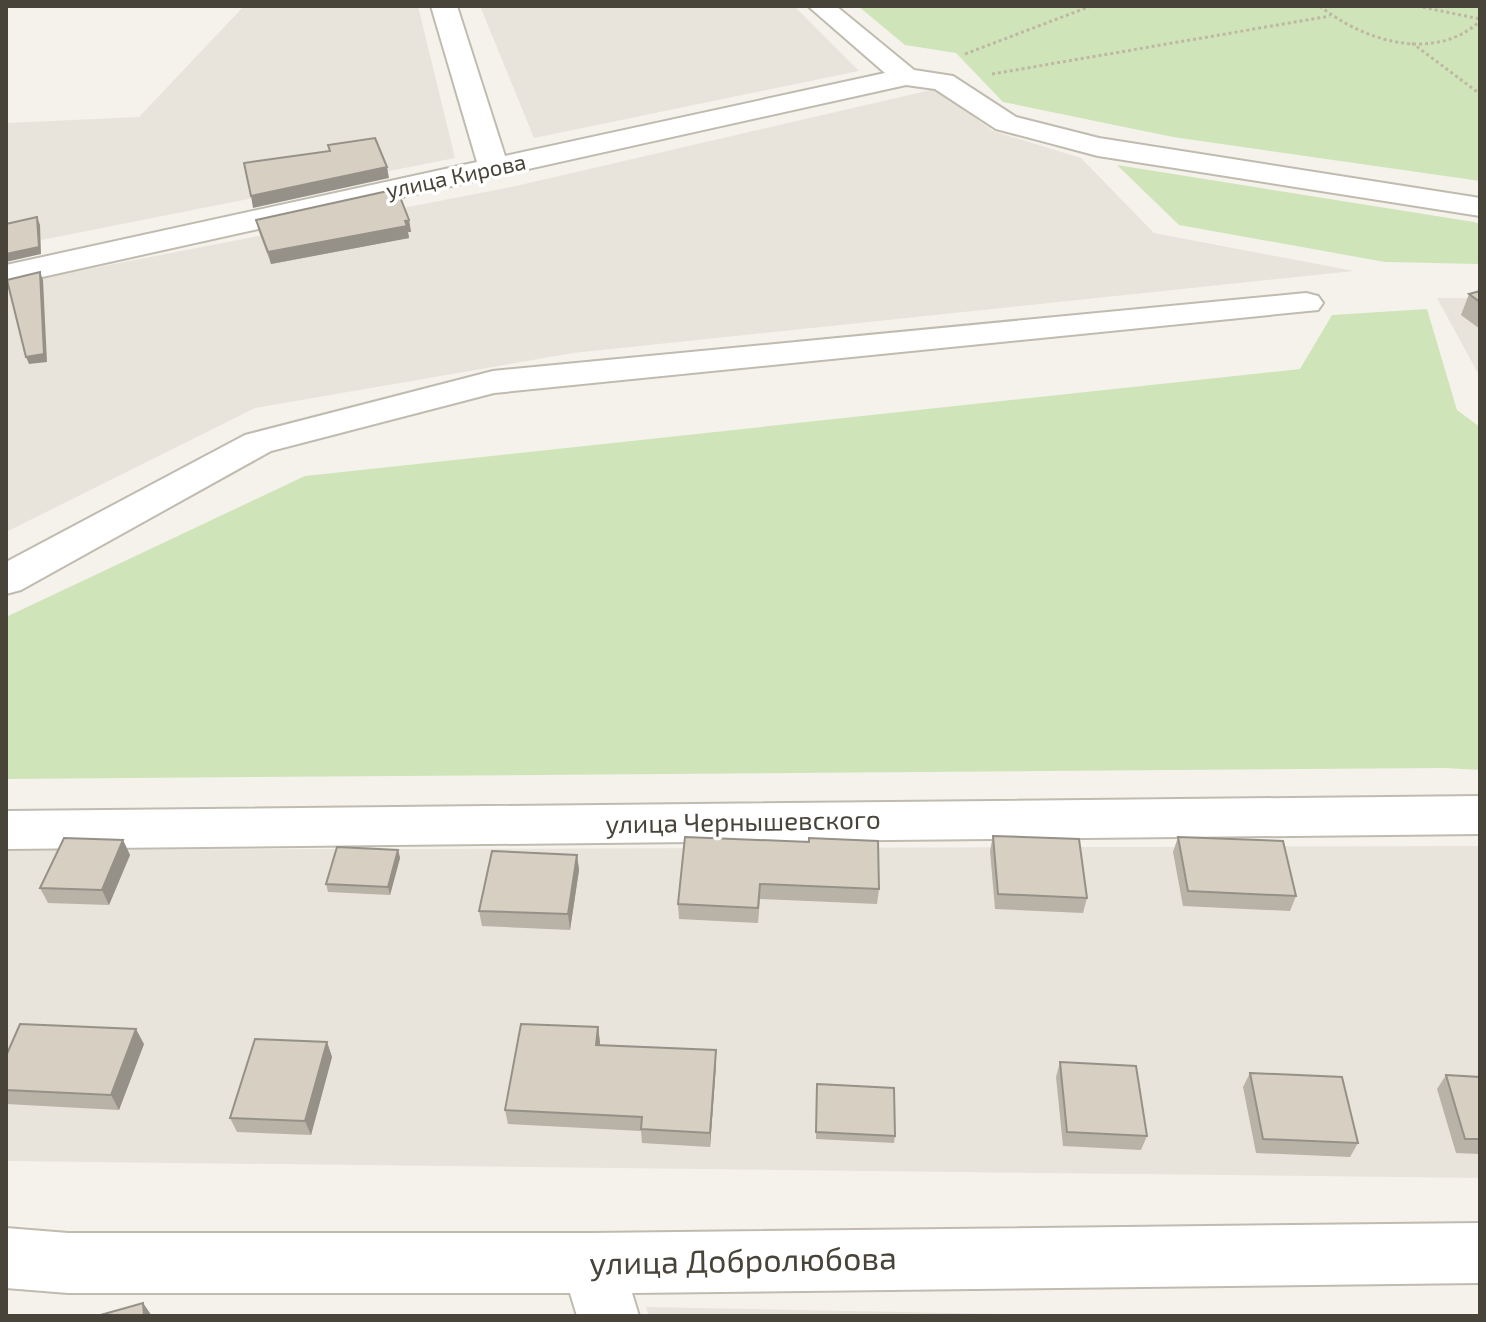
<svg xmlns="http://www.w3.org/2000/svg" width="1486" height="1322" font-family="'Exo 2',sans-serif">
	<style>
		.residential { fill: #e8e4db }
		.green { fill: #cfe5b9 }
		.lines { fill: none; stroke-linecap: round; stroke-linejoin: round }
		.minor-casing { stroke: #c0bbaf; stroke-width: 4 }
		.path { stroke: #c0b7a2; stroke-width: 3; stroke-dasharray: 3 3; stroke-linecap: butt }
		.minor { fill: #fff; fill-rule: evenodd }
		.wall { fill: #b8b2a7 }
		.shaded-wall { fill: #969188 }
		.building { fill: #d6cfc2; stroke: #969188; stroke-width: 2 }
		.labels { text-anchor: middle; stroke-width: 7; stroke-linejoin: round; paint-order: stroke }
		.far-street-label { font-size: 22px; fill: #49443a; stroke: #fff }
		.street-label { font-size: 26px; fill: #49443a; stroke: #fff }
		.near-street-label { font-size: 32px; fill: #49443a; stroke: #fff }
	</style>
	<rect width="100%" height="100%" fill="#f5f2ec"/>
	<path class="residential" d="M244 6H418L455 158 6 247V123L139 117Z
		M480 6H794L859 71 534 138Z
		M935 89 993 131 1081 158 1154 233 1354 271 573 353 255 408 6 532V285L516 186Z
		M1437 298H1480V377Z
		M1480 846V1178L6 1161V850Z
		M646 1307 1114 1316H649Z"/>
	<path class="green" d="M858 6H1480V181L1173 137 1003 102 956 53 905 45Z
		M1117 165 1474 222 1480 224V264L1385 262 1179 225Z
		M1427 309 1457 410 1480 427V770L1445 768 6 779V617L305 476 1300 369 1332 315Z"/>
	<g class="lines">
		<defs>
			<path id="minor" d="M431 6H457L505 156 885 73 808 6H836L914 70 953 76 1016 117 1099 138 1480 198V216L1098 156 996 129 935 89 906 85 6 285V265L477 162Z
				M1306 293 1318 296 1323 303 1318 310 494 393 271 451 21 590 6 594V562L245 435 493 371Z
				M1480 796V834L6 849V811Z
				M1480 1223V1283L632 1293 639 1316H577L570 1293H68L6 1288V1228L68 1233H591Z"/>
		</defs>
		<use href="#minor" class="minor-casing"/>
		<path class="path" d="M1320 6C1363 41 1435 63 1480 21
			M1417 6 1480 19
			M1412 43 1480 94
			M965 54 1091 6
			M992 74 1330 16"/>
		<use href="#minor" class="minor"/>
	</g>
	<path class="wall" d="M256 220H409L411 232H408L409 238 271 264 259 232Z
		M1480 291V329L1461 315 1469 294Z
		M993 836 1087 898 1083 913 995 909 990 851Z
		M685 837 879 889 877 904 760 899 758 923 679 919 678 904Z
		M1178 837 1296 896 1290 911 1183 906 1173 852Z
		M123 840 130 855 109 905 48 903 40 888Z
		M398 850 400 858 390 895 328 892 326 884Z
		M577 855 579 870 570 930 482 926 479 911Z
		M598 1027 600 1045 716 1050V1065L710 1147 642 1143 641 1131 508 1124 505 1110Z
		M327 1042 332 1057 311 1135 237 1132 230 1118Z
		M144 1044 119 1110 6 1104V1056Z
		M1060 1062 1147 1136 1141 1150 1063 1146 1056 1077Z
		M1250 1073 1358 1143 1350 1157 1256 1153 1243 1087Z
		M1446 1075 1480 1077V1154L1456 1153 1437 1089Z
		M817 1084 895 1136 894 1143 816 1139Z"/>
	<path class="shaded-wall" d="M387 167 389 178 253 208 251 196Z
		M37 217 40 225 41 254 6 262V254Z
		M409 220 411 232H408L409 238 271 264 268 252Z
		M40 272 43 280 47 362 29 364 26 357Z
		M123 840 130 855 109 905 102 890Z
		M398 850 400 858 390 895 388 887Z
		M577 855 579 870 570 930 568 914Z
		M598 1027 600 1042 598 1059 596 1045Z
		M136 1029 144 1044 119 1110 111 1095Z
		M327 1042 332 1057 311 1135 305 1121Z
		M716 1050V1065L710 1147V1133Z
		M143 1303 152 1316H144Z"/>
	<path class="building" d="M375 138 387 167 251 196 244 163 330 151 328 145Z
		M397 189 409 220 405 221 407 226 268 252 256 220Z
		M37 217 39 247 6 254V224Z
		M40 272 44 354 26 357 7 280Z
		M1480 291V302L1469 294Z
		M993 836 1079 839 1087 898 998 894Z
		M685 837 809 842V838L878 841 879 889 760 884 758 908 678 904Z
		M1178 837 1283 841 1296 896 1188 891Z
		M64 838 123 840 102 890 40 888Z
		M337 847 398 850 388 887 326 884Z
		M492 851 577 855 568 914 479 911Z
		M20 1024 136 1029 111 1095 6 1090V1056Z
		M521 1024 598 1027 596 1045 716 1050 710 1133 641 1129 642 1117 505 1110Z
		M255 1039 327 1042 305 1121 230 1118Z
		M1060 1062 1136 1066 1147 1136 1067 1132Z
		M1250 1073 1342 1077 1358 1143 1263 1139Z
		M1446 1075 1480 1077V1139H1465Z
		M817 1084 894 1088 895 1136 816 1132Z
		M143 1303 144 1316H97Z"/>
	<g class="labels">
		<g class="far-street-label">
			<text transform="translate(456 176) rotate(-12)" y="8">улица Кирова</text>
		</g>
		<g class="street-label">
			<text transform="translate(743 822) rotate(-1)" y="9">улица Чернышевского</text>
		</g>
		<g class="near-street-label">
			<text transform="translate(743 1261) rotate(-1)" y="11">улица Добролюбова</text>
		</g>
	</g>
	<rect width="1486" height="1322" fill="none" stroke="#49443a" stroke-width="16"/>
</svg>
